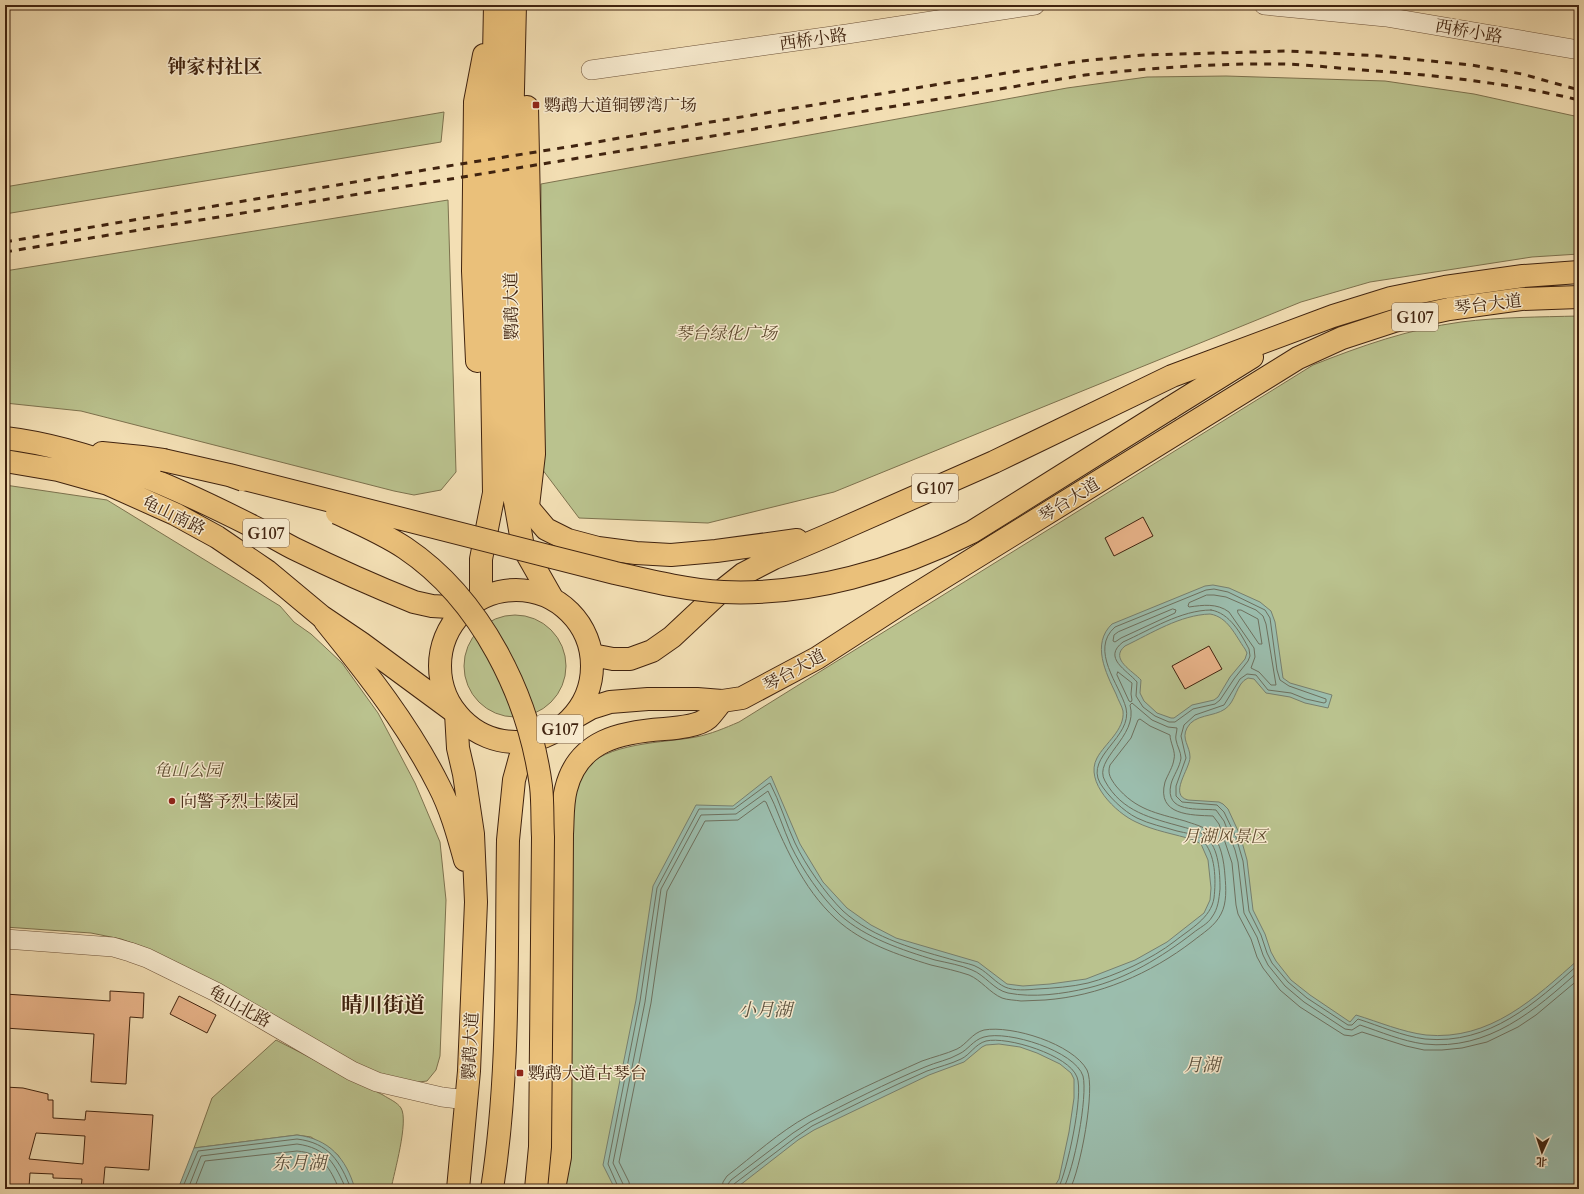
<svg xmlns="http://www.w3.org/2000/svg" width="1584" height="1194" font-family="Cardo,'Noto Serif SC',serif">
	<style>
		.green { fill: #bac28e; stroke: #7d724e }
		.water { fill: #9bbdad; stroke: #777f6e; fill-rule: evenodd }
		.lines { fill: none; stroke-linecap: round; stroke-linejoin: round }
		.shore { stroke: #6e705e; stroke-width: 1 }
		.building { fill: #e9b48a; stroke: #40230f; fill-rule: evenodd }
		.minor-casing { stroke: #6d5238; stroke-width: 20 }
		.major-casing { stroke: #40230f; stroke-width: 24 }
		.highway-casing { stroke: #40230f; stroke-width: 24 }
		.minor { stroke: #f7eace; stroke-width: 19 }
		.major { stroke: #eac07a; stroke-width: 22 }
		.highway { stroke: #eac07a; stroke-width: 22 }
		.rail { stroke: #40230f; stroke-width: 3; stroke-dasharray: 7 7; stroke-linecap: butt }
		.highway-bridge-casing { stroke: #40230f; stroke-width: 24; stroke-linecap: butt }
		.highway-bridge { stroke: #eac07a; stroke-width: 22 }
		.poi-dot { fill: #8f2418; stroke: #f7eace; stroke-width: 1.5 }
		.labels { text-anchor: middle; stroke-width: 3; stroke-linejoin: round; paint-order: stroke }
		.shield { fill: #f7eace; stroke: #775f48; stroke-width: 1 }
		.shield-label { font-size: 16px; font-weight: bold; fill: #40230f }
		.street-label { font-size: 17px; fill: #40230f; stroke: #f7eace }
		.poi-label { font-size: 17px; fill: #40230f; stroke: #f7eace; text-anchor: start }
		.park-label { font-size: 17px; font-style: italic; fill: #5e4b2f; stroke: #f7eace }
		.water-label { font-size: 18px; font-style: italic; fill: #5b513e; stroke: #f7eace }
		.quarter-label { font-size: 19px; font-weight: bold; fill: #40230f; stroke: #f7eace }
		.district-label { font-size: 21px; font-weight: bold; fill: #40230f; stroke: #f7eace }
	</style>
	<rect width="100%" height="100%" fill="#f3dfb4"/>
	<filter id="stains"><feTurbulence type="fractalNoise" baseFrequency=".005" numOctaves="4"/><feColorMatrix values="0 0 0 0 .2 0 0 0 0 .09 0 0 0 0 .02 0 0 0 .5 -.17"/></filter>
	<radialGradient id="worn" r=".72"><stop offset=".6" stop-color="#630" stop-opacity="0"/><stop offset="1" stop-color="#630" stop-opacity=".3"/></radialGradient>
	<path class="green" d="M1226 76 1385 81 1474 94 1579 117V254L1532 257 1370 282 1301 302 834 492 708 523 579 518 542 469 541 184 1067 88 1147 77Z
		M444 112 441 142 5 214V187Z
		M448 200 456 472 441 490 414 495 394 491 81 411 5 403V271Z
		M1579 316V1189H561L568 829C571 812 574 786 584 771 604 742 665 743 696 737 711 734 725 728 739 722L1313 365C1361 346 1409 329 1461 322 1500 317 1540 317 1579 316Z
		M5 485 107 500 280 606 294 622 311 634 342 663 378 713 415 783 440 842 446 900 440 1056 436 1070 427 1081 402 1084 371 1074 146 948 121 939 91 933 5 927Z
		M464 666a51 51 0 1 1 102 0a51 51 0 1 1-102 0Z
		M276 1040 383 1095C389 1099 397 1102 401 1108 409 1121 394 1173 391 1189H355L338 1155 311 1137 297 1135 194 1148 212 1098Z"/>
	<path class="water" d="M1213 585 1229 588 1260 602 1271 611 1275 622 1283 678 1290 683 1332 695 1328 708 1305 703 1290 697 1266 693 1254 679 1248 678C1236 683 1236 702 1225 709 1214 717 1194 714 1187 728 1181 739 1190 746 1190 757 1190 769 1168 795 1188 800L1219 802 1223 804 1228 809 1240 835 1247 860 1253 910 1265 934 1271 952 1276 961 1291 980 1310 995 1350 1022 1356 1015C1379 1022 1402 1032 1426 1035 1490 1041 1535 998 1579 959V1189H1053L1059 1179 1069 1132 1074 1098V1079L1071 1073 1060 1064 1037 1053 1020 1047 999 1044 986 1045 982 1047 964 1062 929 1075 814 1130 798 1140 735 1189H615L603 1165 636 1000 653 886 696 805 733 806 771 776 800 844 823 882 847 908 871 925 896 938 978 962 1007 984 1023 986 1050 984 1086 979 1135 960 1167 942 1204 913 1210 900 1211 888 1208 860 1201 844 1194 840C1175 834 1154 831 1136 822 1116 813 1084 782 1097 758 1105 743 1125 730 1123 711 1122 706 1118 700 1116 694 1106 673 1091 644 1112 624L1205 586ZM1210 614C1228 617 1235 635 1245 649L1247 653 1245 659 1230 677 1218 697 1214 700 1192 705 1174 718H1171L1157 713 1144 701 1140 693 1141 680C1133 671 1109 659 1125 646 1152 633 1180 615 1210 614Z
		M297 1135C329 1139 346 1158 355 1189H178L194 1148Z"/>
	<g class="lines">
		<path class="shore" d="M1207 595H1214L1226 597 1256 610 1263 616 1266 624 1276 685H1271L1259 672 1251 668 1255 657 1254 648 1229 612C1217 603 1203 605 1189 607L1188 606 1189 603Z
			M1173 609 1176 610 1175 613 1121 638 1115 642 1113 641 1114 635 1118 632Z
			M1211 610C1230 613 1241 634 1249 649L1250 656 1248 661 1234 679 1220 700 1215 704 1193 709 1175 722H1169L1155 716 1143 707 1136 696 1137 682C1127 670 1102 658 1123 642 1150 630 1181 610 1211 610Z
			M1238 610H1241L1258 619 1262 644H1259L1238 613Z
			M1118 672 1132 683 1131 694 1132 700 1131 702 1129 701 1117 675Z
			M182 1189 198 1151 297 1139C329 1143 340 1161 351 1189
			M188 1189 201 1156 297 1144C327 1148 335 1164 346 1189
			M194 1189 205 1161 297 1151C322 1153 330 1168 339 1189
			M619 1189 608 1164 640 1001 657 888 699 809H734L768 784 770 783C780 802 786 824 795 843 806 866 825 893 843 911 874 939 918 950 957 961 964 963 973 964 979 968 988 973 996 983 1005 987 1014 991 1027 990 1037 989 1054 988 1071 987 1088 983 1115 976 1152 959 1175 941 1190 929 1211 918 1214 898 1216 881 1216 853 1202 840 1196 834 1185 833 1177 831 1164 827 1149 824 1137 818 1123 811 1108 796 1100 783 1085 756 1133 737 1126 708 1120 685 1089 650 1115 627L1206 590 1214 589 1228 592 1265 610 1270 618 1277 670 1280 680 1289 686 1326 699V702L1324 703 1306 699 1291 693 1268 690 1256 675 1247 674 1240 679 1224 705 1195 715 1184 725 1181 736 1186 758 1176 786V796L1182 802 1217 805 1224 812 1236 837 1243 861 1249 911 1261 935 1267 953 1272 963 1288 982 1307 998 1348 1025H1352L1358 1019C1380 1026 1402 1036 1425 1039 1490 1045 1535 1003 1579 964
			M624 1189 623 1184 613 1163 645 1002 661 889 701 815 736 814 768 791C777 808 783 828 791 846 802 869 821 897 840 915 866 938 902 950 935 960 948 963 961 965 972 970 985 975 994 990 1008 993 1033 998 1063 994 1088 988 1126 979 1162 957 1193 933 1199 928 1208 924 1212 917 1218 909 1219 899 1220 889 1220 873 1219 848 1206 837 1200 831 1190 829 1183 827 1151 818 1122 812 1105 781 1092 759 1139 737 1130 705L1132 703 1152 720 1168 727 1177 728C1177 732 1175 736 1176 740 1177 746 1181 752 1181 758 1180 767 1173 776 1171 784 1164 814 1199 808 1216 810L1224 821 1235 850 1238 862 1244 913 1257 937 1263 955 1268 965 1285 986 1304 1002 1345 1029 1352 1030 1360 1025C1381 1032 1402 1041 1424 1044 1489 1051 1535 1010 1579 971
			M630 1189 629 1182 619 1162 651 1003 667 891 705 821 738 820 764 801 766 802C784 844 802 888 836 919 862 943 898 955 931 965 944 968 957 971 969 975 981 980 990 993 1002 998 1007 1000 1015 1000 1021 1001 1029 1001 1037 1000 1045 1000 1099 996 1150 974 1193 941 1203 933 1215 926 1221 914 1227 903 1226 888 1225 876 1224 861 1221 842 1210 832 1203 826 1193 824 1185 821 1156 813 1136 810 1116 786 1111 779 1107 774 1110 765L1131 738 1138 720 1140 719 1150 726 1170 735C1170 742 1176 752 1174 759 1173 767 1168 774 1165 782 1156 816 1192 815 1213 816L1219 824 1232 863 1236 905 1238 914 1251 939 1257 957 1263 968 1280 990 1300 1007 1344 1035 1352 1036 1362 1032 1406 1046 1424 1050H1442L1462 1048 1487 1042 1518 1027 1536 1015 1579 979
			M722 1189 723 1182 727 1176C753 1156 779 1132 808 1116 844 1096 884 1078 922 1061 933 1057 946 1054 957 1049 967 1044 972 1033 984 1030 1012 1025 1073 1044 1087 1070 1096 1088 1080 1171 1070 1189
			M728 1189V1184L731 1180 793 1133 810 1122C848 1103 886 1083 925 1067 936 1062 949 1060 959 1054 968 1050 973 1040 984 1037 1008 1030 1075 1051 1083 1076 1088 1096 1074 1171 1063 1189
			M733 1189 734 1184 796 1137 812 1126C850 1107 888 1088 927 1071 938 1067 951 1064 961 1059 970 1055 975 1044 986 1041 1007 1036 1069 1055 1077 1077 1084 1094 1067 1172 1058 1189"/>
	</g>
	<path class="building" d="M1143 517 1153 536 1114 556 1105 538Z
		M1209 646 1222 669 1185 689 1172 666Z
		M110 991 144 993 143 1018 130 1017 126 1084 91 1082 94 1034 5 1028V994L110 1001Z
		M179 996 216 1015 207 1033 170 1014Z
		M5 1087 23 1088 48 1094V1100H53V1118L85 1120 86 1111 153 1115 149 1170 105 1167 103 1189H81L82 1179 53 1178V1174L30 1173 29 1187 5 1185ZM36 1133 85 1136 83 1164 29 1159Z"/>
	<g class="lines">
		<defs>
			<path id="minor" d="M1264 5 1386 17 1579 50
				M591 70 847 34 1035 5
				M5 939 113 947 130 952 147 958 216 992 352 1071 377 1082 442 1097 467 1100"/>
			<path id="major" d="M515 5 509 259 513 490 523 547 552 598
				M527 107 534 454 528 506
				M477 361 473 271 475 102 484 55
				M481 597V559L494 493 490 255 495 5
				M325 621C367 673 409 726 439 786 451 809 458 835 465 860
				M456 713 458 748 464 774 473 834 476 902 469 1071 458 1189
				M492 1189C510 1074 506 956 508 840L514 780 520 758 538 739
				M554 1189 560 1157 562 834C563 819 562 804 566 789 578 740 621 732 664 729 676 728 699 726 708 718 713 713 717 707 722 701"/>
			<path id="highway" d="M1170 408 1252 357
				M5 438C89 448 177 488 252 526 267 533 281 542 295 549 334 568 374 586 414 602L432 606 466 608
				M102 453 142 457 163 460
				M5 461 58 470 108 484 175 514 217 537 267 571 321 616 361 643 456 713
				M513 490 546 529 568 540 598 548 636 553 671 555 716 551 797 540
				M440 666a76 76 0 1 1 152 0a76 76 0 1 1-152 0Z
				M592 652V655L613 659H630L652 651 672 637 719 593 743 574 774 558 826 536 994 462 1172 376 1333 316 1391 298 1445 287 1523 276 1579 272
				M570 720 591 708 610 702 648 699H697L722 701 742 698 817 658 902 603 1298 358 1342 338 1394 321 1449 309 1521 299 1579 297"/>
		</defs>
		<use href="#minor" class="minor-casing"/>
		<use href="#major" class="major-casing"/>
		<use href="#highway" class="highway-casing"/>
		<use href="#minor" class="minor"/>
		<use href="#major" class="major"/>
		<use href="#highway" class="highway"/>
		<path class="rail" d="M5 242 448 166 580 145 705 123 994 75 1081 61 1144 55 1289 51 1380 56 1471 65 1522 74 1579 90
			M5 252 1085 75C1151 68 1218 63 1285 64 1311 65 1337 68 1363 70 1436 75 1508 83 1579 100"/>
		<defs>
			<path id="highway-bridge" d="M163 460 229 475 243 480
				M229 475 615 573C650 581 687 590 723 592 808 596 897 570 972 532L1170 408
				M337 513C361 524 384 534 405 548 481 599 529 696 541 786 543 803 542 820 543 837L540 1147 536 1189"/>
		</defs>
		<use href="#highway-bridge" class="highway-bridge-casing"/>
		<use href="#highway-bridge" class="highway-bridge"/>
	</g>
	<g class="poi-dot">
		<rect x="532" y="101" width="8" height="8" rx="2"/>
		<circle cx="172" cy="801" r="4"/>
		<rect x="516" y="1069" width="8" height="8" rx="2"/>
	</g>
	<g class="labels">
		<g class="shield">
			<rect x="1392" y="303" width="46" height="28" rx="3"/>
			<rect x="912" y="474" width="46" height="28" rx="3"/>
			<rect x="243" y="519" width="46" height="28" rx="3"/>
			<rect x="537" y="715" width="46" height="28" rx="3"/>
		</g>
		<g class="shield-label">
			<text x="1415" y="323">G107</text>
			<text x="935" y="494">G107</text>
			<text x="266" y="539">G107</text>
			<text x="560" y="735">G107</text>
		</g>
		<g class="street-label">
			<text transform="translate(1469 31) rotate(10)" y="6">西桥小路</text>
			<text transform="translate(813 39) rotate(-8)" y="6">西桥小路</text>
			<text transform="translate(1488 304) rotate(-7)" y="6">琴台大道</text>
			<text transform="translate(511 306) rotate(-91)" y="6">鹦鹉大道</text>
			<text transform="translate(1069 500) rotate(-32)" y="6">琴台大道</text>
			<text transform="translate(174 515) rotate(26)" y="6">龟山南路</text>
			<text transform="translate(794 670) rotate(-29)" y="6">琴台大道</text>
			<text transform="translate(240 1006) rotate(29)" y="6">龟山北路</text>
			<text transform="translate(470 1046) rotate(-87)" y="6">鹦鹉大道</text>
		</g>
		<g class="poi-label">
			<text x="544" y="111">鹦鹉大道铜锣湾广场</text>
			<text x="180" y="807">向警予烈士陵园</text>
			<text x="528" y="1079">鹦鹉大道古琴台</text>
		</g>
		<g class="park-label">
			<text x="726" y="339">琴台绿化广场</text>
			<text x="188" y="776">龟山公园</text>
			<text x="1225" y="842">月湖风景区</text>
		</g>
		<g class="water-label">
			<text x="765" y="1016">小月湖</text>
			<text x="1202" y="1071">月湖</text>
			<text x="299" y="1169">东月湖</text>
		</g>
		<g class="quarter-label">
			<text x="215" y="73">钟家村社区</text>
		</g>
		<g class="district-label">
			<text x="383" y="1012">晴川街道</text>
		</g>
	</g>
	<rect width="1584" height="1194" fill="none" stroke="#f3dfb4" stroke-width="20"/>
	<rect x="6" y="6" width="1572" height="1182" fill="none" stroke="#40230f" stroke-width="2"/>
	<rect x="10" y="10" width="1564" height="1174" fill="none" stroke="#40230f"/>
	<g transform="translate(1542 1152) rotate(183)" stroke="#f7eace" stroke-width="3" paint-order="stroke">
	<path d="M0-3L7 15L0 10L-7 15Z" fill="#40230f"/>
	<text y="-6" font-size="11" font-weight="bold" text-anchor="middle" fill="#40230f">北</text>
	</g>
	<rect width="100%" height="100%" filter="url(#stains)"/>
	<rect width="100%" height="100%" fill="url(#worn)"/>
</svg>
